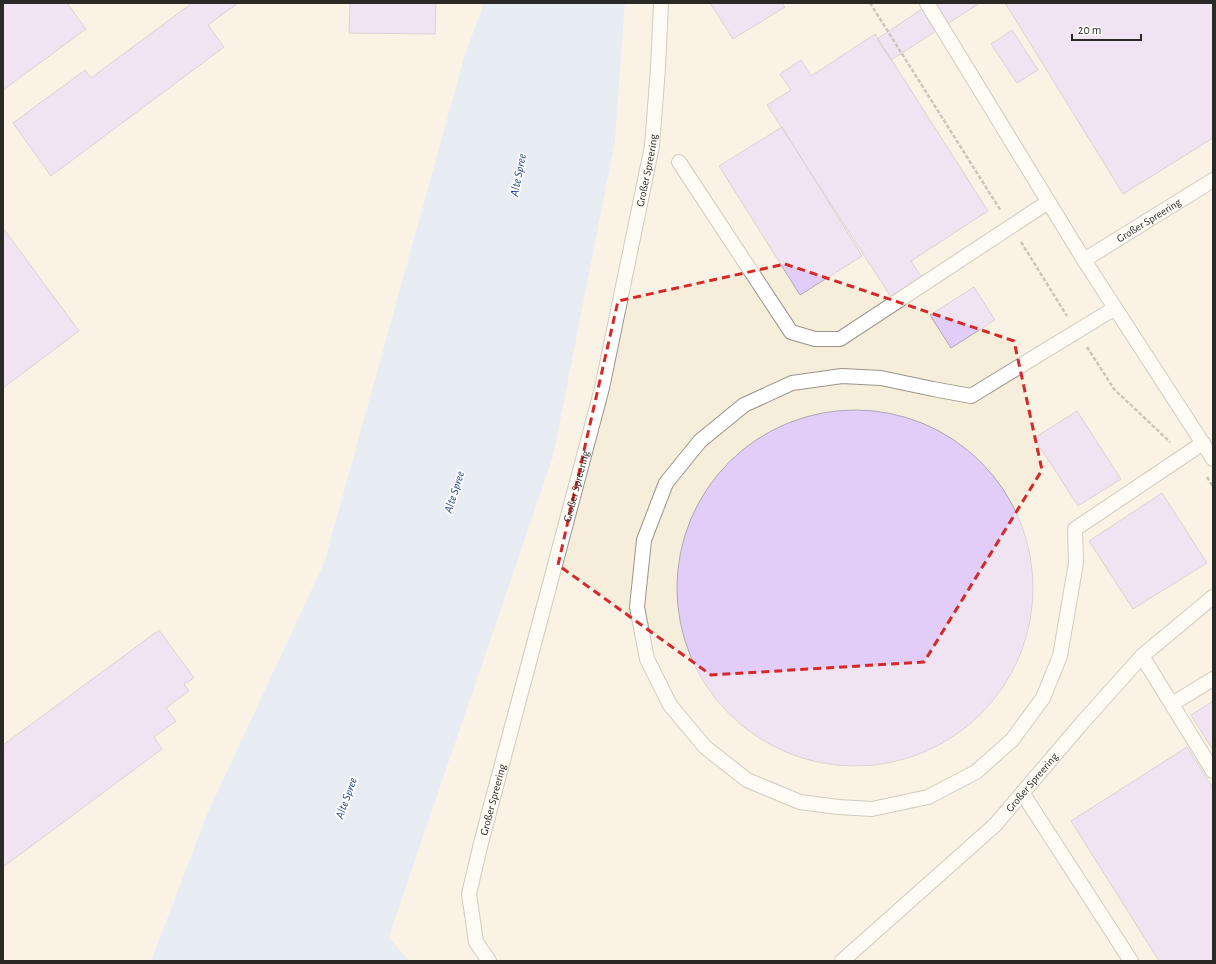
<svg xmlns="http://www.w3.org/2000/svg" width="1216" height="964" font-family="'Alegreya Sans',sans-serif">
	<style>
		.built { fill: #f6eedb }
		.water { fill: #cfdefa }
		.building { fill: #e1cdf8; stroke: #ada8b3 }
		.lines { fill: none; stroke-linecap: round; stroke-linejoin: round }
		.lane-casing { stroke: #9a958a; stroke-width: 16 }
		.path { stroke: #8e8a83; stroke-width: 2.5; stroke-dasharray: 4 2; stroke-linecap: butt }
		.lane { stroke: #fff; stroke-width: 14 }
		.marked { fill: none; stroke: #d62828; stroke-width: 3; stroke-dasharray: 8 5; stroke-linejoin: round }
		.labels { text-anchor: middle; stroke-width: 3.5; stroke-linejoin: round; paint-order: stroke }
		.street-label { font-size: 11px; fill: #2b2925; stroke: #fff }
		.water-label { font-size: 12px; font-style: italic; fill: #1e408d; stroke: #fff }
	</style>
	<rect width="100%" height="100%" fill="#fdf7ec"/>
	<path class="built" d="M3 3H484L465 54 324 563 207 814 151 961H3Z
		M625 3H1213V961H409L389 938 553 457 615 142Z"/>
	<path class="water" d="M484 3H625L615 142 553 457 389 937 409 961H151L207 814 324 563 465 54Z"/>
	<path class="building" d="M3 3H67L86 29 3 90Z
		M192 3H238L208 25 224 47 51 176 13 123 85 70 91 78Z
		M350 3H436L435 34 349 33Z
		M710 3H782L785 7 733 39Z
		M931 3H980L891 60 877 39Z
		M1005 3H1213V138L1123 194 1033 48Z
		M1012 30 1038 70 1017 83 991 44Z
		M875 34 988 211 911 261 922 278 891 297 767 105 791 90 780 74 801 60 811 76Z
		M782 127 862 256 800 295 719 166Z
		M3 228 79 331 3 388Z
		M974 287 995 320 951 348 930 315Z
		M677 588a178 178 0 1 1 356 0a178 178 0 1 1-356 0Z
		M1077 411 1121 479 1078 506 1034 438Z
		M1162 493 1207 563 1133 609 1089 541Z
		M159 630 194 678 184 684 189 691 166 708 176 721 154 737 162 749 3 867V745Z
		M1213 701V750L1191 715Z
		M1187 747 1213 788V961H1159L1071 821Z"/>
	<g class="lines">
		<defs>
			<g id="lane">
				<path d="M927 3 1084 260 1213 459"/>
				<path d="M679 162 791 332 815 339H840L1048 202"/>
				<path id="s1" d="M1084 260 1213 180"/>
				<path d="M1115 308 971 396 933 389 881 378 842 376 792 383 744 405 700 441 666 483 644 540 637 607 647 659 670 705 705 747 747 780 800 802 838 807 872 809 928 797 976 772 1012 740 1043 698 1060 656 1076 563 1075 529 1203 443"/>
				<path d="M1142 656 1213 771"/>
				<path d="M1172 704 1213 679"/>
				<path d="M1023 794 1131 961"/>
				<path id="s2" d="M489 961 476 942 469 894 481 843 602 388 652 146 658 68 661 3"/>
				<path id="s3" d="M842 961 995 825 1082 723 1142 656 1213 597"/>
			</g>
		</defs>
		<use href="#lane" class="lane-casing"/>
		<path class="path" d="M870 3 1001 211
			M1021 242 1067 316
			M1087 347 1114 389 1170 442
			M1207 477 1213 487"/>
		<use href="#lane" class="lane"/>
	</g>
	<path d="M0 0H1216V964H0ZM785 264 1014 341 1042 470 924 662 711 675 558 565 618 301Z" fill="#fdf7ec" fill-opacity=".55" fill-rule="evenodd"/>
	<path class="marked" d="M785 264 1014 341 1042 470 924 662 711 675 558 565 618 301Z"/>
	<g class="labels">
		<g class="street-label">
			<text dy="4" stroke="none"><textPath href="#s2" startOffset="817">Großer Spreering</textPath></text>
			<text dy="4" stroke="none"><textPath href="#s1" startOffset="76">Großer Spreering</textPath></text>
			<text dy="4" stroke="none"><textPath href="#s2" startOffset="493">Großer Spreering</textPath></text>
			<text dy="4" stroke="none"><textPath href="#s3" startOffset="261">Großer Spreering</textPath></text>
			<text dy="4" stroke="none"><textPath href="#s2" startOffset="169">Großer Spreering</textPath></text>
		</g>
		<g class="water-label">
			<text transform="translate(518 175) rotate(-79)" y="4">Alte Spree</text>
			<text transform="translate(454 492) rotate(-72)" y="4">Alte Spree</text>
			<text transform="translate(346 798) rotate(-70)" y="4">Alte Spree</text>
		</g>
	</g>
	<rect width="1216" height="964" fill="none" stroke="#2b2925" stroke-width="8"/>
	<path d="M1072 34v6h69v-6" fill="none" stroke="#2b2925" stroke-width="2"/>
	<text x="1078" y="34" font-size="12" fill="#2b2925" stroke="#ffffff" stroke-width="3" paint-order="stroke">20 m</text>
</svg>
